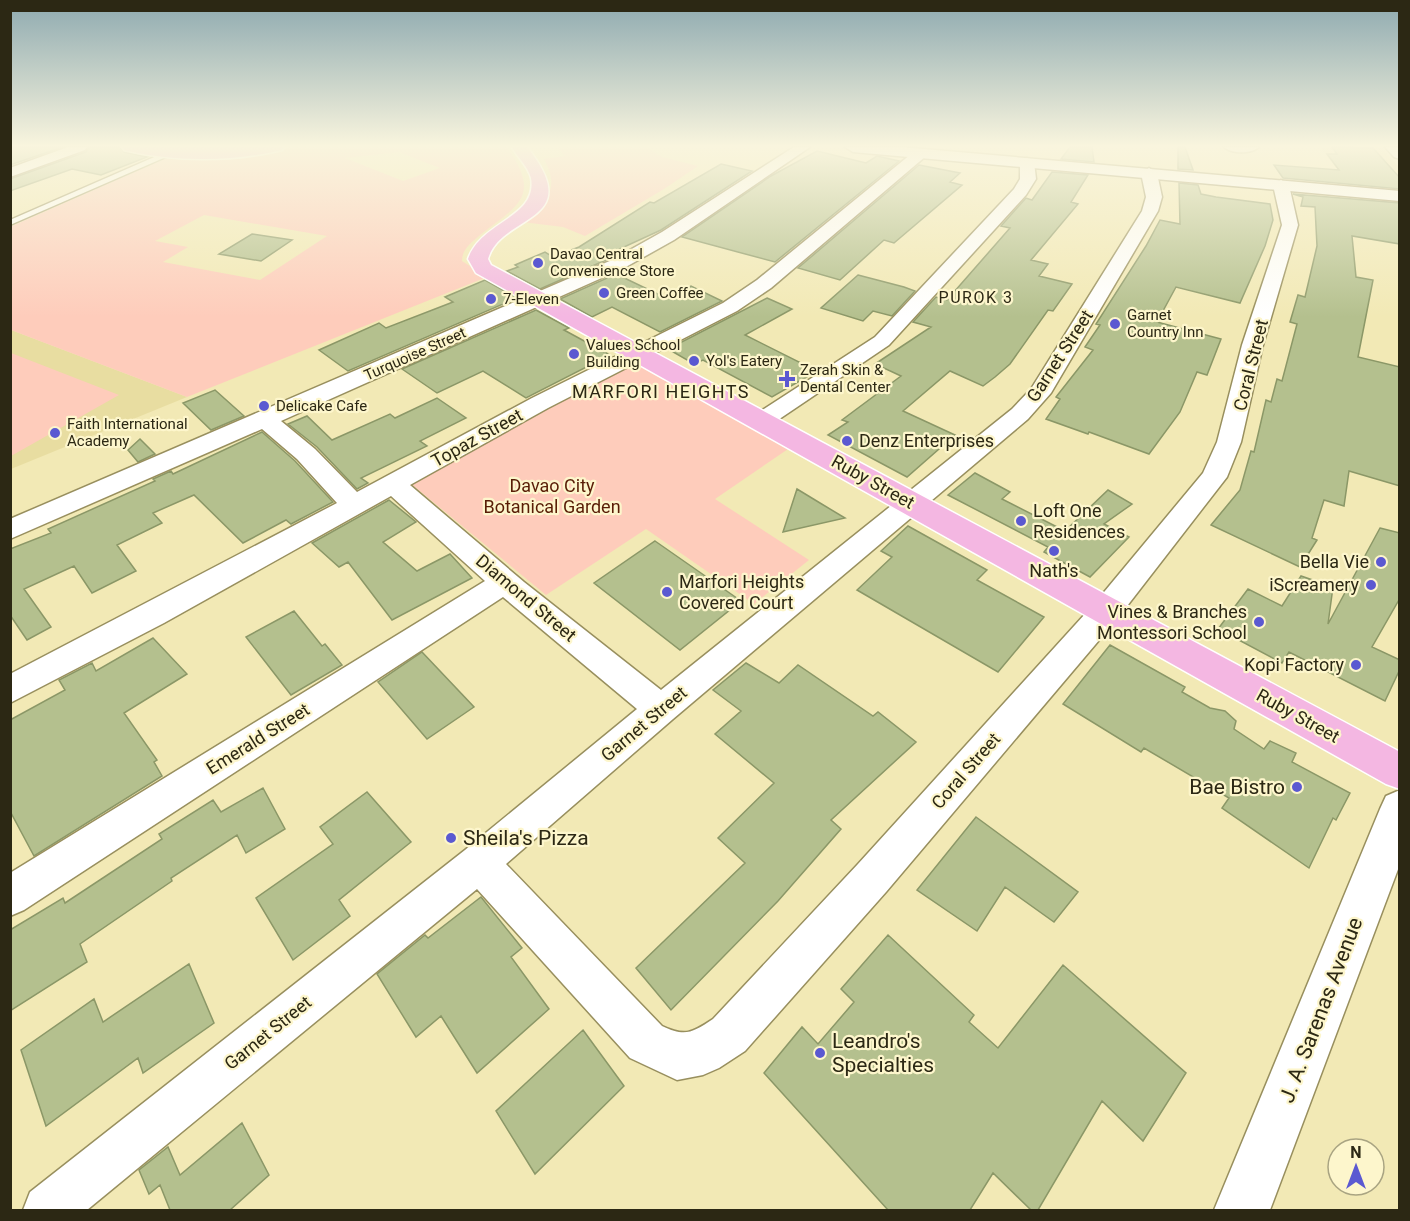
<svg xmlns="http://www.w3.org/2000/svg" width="1410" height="1221" font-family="Roboto,sans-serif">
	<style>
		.built { fill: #e8dda1 }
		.green { fill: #feccbb; fill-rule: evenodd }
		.building { fill: #b4c08e; stroke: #8b9767; stroke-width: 1.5 }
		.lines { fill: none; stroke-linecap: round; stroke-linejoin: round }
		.service-casing { stroke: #988f5e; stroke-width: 3 }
		.minor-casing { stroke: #988f5e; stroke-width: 3 }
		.tertiary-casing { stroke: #988f5e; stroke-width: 3 }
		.secondary-casing { stroke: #988f5e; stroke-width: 3 }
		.primary-casing { stroke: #fff; stroke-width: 3 }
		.service { fill: #fff; fill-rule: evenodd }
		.minor { fill: #fff; fill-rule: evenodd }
		.tertiary { fill: #fff; fill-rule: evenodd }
		.secondary { fill: #fff; fill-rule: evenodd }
		.primary { fill: #f4b7e2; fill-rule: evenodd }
		.poi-dot { fill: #5b59d1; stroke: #fdf6cc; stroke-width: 2 }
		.labels { text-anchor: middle; stroke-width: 4.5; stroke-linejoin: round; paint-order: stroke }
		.far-poi-label { font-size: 15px; fill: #2c2814; stroke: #fdf6cc; text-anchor: start }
		.far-street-label { font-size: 15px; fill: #2c2814; stroke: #fdf6cc }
		.far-neighbourhood-label { font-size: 16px; letter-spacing: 1.5px; fill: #2c2814; stroke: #fdf6cc }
		.street-label { font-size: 18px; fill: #2c2814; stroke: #fdf6cc }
		.far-quarter-label { font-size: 18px; letter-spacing: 1.5px; fill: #2c2814; stroke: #fdf6cc }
		.poi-label { font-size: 18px; fill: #2c2814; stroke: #fdf6cc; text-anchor: end }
		.park-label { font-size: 18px; fill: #591d06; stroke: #fdf6cc }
		.near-poi-label { font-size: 21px; fill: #2c2814; stroke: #fdf6cc; text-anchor: start }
		.near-street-label { font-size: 21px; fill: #2c2814; stroke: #fdf6cc }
	</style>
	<rect width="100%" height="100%" fill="#f2e9b5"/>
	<path class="built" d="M1320 147H1381L1399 167V174L1336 168Z
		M11 330 187 397 11 469Z"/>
	<path class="green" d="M290 147H507C541 196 520 204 480 235 471 243 462 249 462 261L487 277 187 397 11 330 10 227 169 157 254 153ZM399 152 440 168 403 181 345 158ZM204 215 327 236 260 280 163 262 188 247 155 241Z
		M557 147H647L662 157 698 166 664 189 585 236 563 227 522 222C546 203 561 190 544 159L565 156Z
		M10 353H11L119 395 11 456Z
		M638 360 791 447 715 499 809 560 754 604 646 529 546 595 410 483Z"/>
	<path class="building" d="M10 147H63L10 165Z
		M89 147H120L124 152 147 157 101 175 72 169 10 191V179L86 152Z
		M1070 147H1092L1094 162 1061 159Z
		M1178 147H1185L1193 170 1178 169Z
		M1332 147 1373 148 1400 178V189L1283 178 1274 165 1339 170 1327 154H1337Z
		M817 151 866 163 877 156 899 161 775 262 682 237 771 176Z
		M721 164 752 171 661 230 600 258 606 260 540 289 507 271 518 267 515 265 545 252 553 257 579 247 650 202 654 203Z
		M919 165 960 173 950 182 962 185 894 243 884 240 840 280 798 268Z
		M1052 172 1088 175 1071 202 1078 204 1031 260 1048 264 1039 276 1072 284 1053 311 1048 310 1010 364 995 377 983 386 950 371 903 411 955 435 907 477 828 435 848 422 842 420 901 376 875 364 931 327 913 322 936 297 947 300 1010 228 1001 226 1026 198 1032 200Z
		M1179 183 1198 185 1201 194 1216 197 1270 204 1273 220 1265 246 1240 303 1176 287 1157 322 1221 339 1207 375 1197 372 1180 412 1149 454 1089 432 1088 434 1046 419 1060 399 1056 397 1093 350 1085 347 1100 325 1096 324 1146 246 1160 220 1180 224Z
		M1293 194 1400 203V244L1352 236 1356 277 1373 280 1358 357 1400 367V486L1349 471 1344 506 1324 500 1312 538 1317 540 1300 567 1211 525 1240 490 1251 451 1254 452 1266 400 1271 402 1277 379 1282 381 1297 324 1290 322 1298 295 1305 297 1317 246 1315 207 1301 206 1303 197Z
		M252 234 292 240 261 261 219 254Z
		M616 274 666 298 691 286 722 301 660 332 612 307 592 317 560 299Z
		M858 275 904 287 915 291 892 316 873 311 863 321 821 308Z
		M485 280 517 298 348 371 319 350 379 323 386 328 453 302 445 297Z
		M767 298 792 309 745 335 817 371 772 397 703 360 694 364 668 349Z
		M536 310 569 328 564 330 610 355 526 398 483 371 437 393 402 369Z
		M215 390 244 416 211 430 183 403Z
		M437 398 466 418 420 441 427 446 361 478 368 483 357 489 317 447 288 424 307 416 332 440 390 414 395 418Z
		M262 432 295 461 333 502 291 524 286 520 243 543 194 495 153 513 162 523 117 545 136 571 92 593 74 566 24 589 51 627 27 640 10 615V549L51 533 48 529 155 481 153 479 171 471 173 474Z
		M140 439 155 454 138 462 128 450Z
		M975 473 1010 492 1002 499 1065 531 1108 490 1132 504 1104 524 1129 537 1090 577 1044 552 1048 547 948 495Z
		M797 489 820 503 845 518 783 532Z
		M389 500 416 522 383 542 417 571 450 554 472 578 392 620 348 562 339 567 312 543Z
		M908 526 987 570 977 580 1044 617 998 672 857 590 892 557 881 551Z
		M1380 528 1400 533V598L1372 647 1400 660V669L1385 701 1289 652 1282 663 1218 629 1248 589 1282 606 1301 576 1333 587 1328 624Z
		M655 541 741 601 680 650 594 583Z
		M294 611 322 646 325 644 342 665 291 695 246 637Z
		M153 638 187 674 124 713 157 760 154 762 162 776 34 856 10 811V720L65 690 59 680 92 663 96 671Z
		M1110 645 1185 687 1182 692 1210 708 1225 711 1236 721 1234 729 1264 749 1270 741 1296 753 1292 762 1350 793 1336 820 1333 818 1309 868 1222 808 1229 798 1144 748 1141 752 1063 704Z
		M422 652 474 707 427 739 378 682Z
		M746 663 779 683 798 665 873 716 878 712 916 742 831 820 841 829 778 901 671 1010 636 968 745 863 718 838 774 783 715 734 741 711 713 690Z
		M263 788 285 829 246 853 237 835 171 878 172 881 80 944 87 962 10 1011V930L63 898 65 903 162 839 159 834 213 800 221 812Z
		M367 792 411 842 339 900 350 916 293 960 256 898 333 844 320 827Z
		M976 817 1078 892 1054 922 1005 887 977 931 917 890Z
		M481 897 522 948 511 957 549 1009 477 1073 441 1016 416 1037 377 974 425 935 428 938Z
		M888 935 974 1015 969 1022 998 1048 1063 965 1186 1073 1143 1141 1102 1101 1038 1210H1031L993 1173 970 1210H888L764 1073 802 1027 818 1044 854 1002 841 989Z
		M189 964 214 1023 143 1073 138 1058 46 1126 21 1050 94 999 103 1022Z
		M583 1030 624 1086 535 1174 496 1111Z
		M242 1123 269 1175 230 1210H170L160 1185 149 1194 139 1170 168 1147 180 1175Z"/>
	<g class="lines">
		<defs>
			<path id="service" d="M168 151 175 153 10 225V220Z"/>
			<path id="minor" d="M68 147H87L85 150 10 177V168Z
				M794 147H810L674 240 624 268 281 421 315 449 357 492 532 398 723 303 757 280 916 150H926L928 153 926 156 771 288 737 311 548 408 410 485 524 582 661 690 1012 409 1031 389 1142 211 1146 197 1141 173 1149 168 1157 173 1162 197 1158 211 1051 393 1028 419 673 719 506 864 662 1026C685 1037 692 1033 713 1019L858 864 1095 603 1203 473 1217 442 1242 345 1282 225 1273 185 1281 180 1289 185 1298 225 1263 345 1241 442 1227 477 1117 619 886 892 745 1051 719 1068 703 1075 677 1080 630 1058 477 889 87 1210H23L30 1192 465 850 637 709 503 597 24 910 10 916V873L485 581 391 496 164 623 10 703V674L337 503 297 459 262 429 10 539V519L612 260 662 232Z
				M1224 147H1259C1251 154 1232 154 1224 147Z
				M1027 158 1034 162 1036 179 1026 195 889 345 769 426 761 428 753 426 749 421 753 416 875 337 1014 189 1020 179V162Z"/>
			<path id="tertiary" d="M845 147H901L1400 191V201L853 152Z"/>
			<path id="secondary" d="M1385 147H1400V159L1394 157Z
				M1400 790V864L1270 1210H1214L1380 809 1386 796Z"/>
			<path id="primary" d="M122 147H284L282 150C233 162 173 162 124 150Z
				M512 147H527C588 224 501 213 488 259L491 265 1400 752V789L1386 784 476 273 468 259C481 221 538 218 531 178 528 166 517 157 512 147Z"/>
		</defs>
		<use href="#service" class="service-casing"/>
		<use href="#minor" class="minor-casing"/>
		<use href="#tertiary" class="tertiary-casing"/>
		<use href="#secondary" class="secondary-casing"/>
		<use href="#primary" class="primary-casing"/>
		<use href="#service" class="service"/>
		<use href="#minor" class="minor"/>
		<use href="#tertiary" class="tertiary"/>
		<use href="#secondary" class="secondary"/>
		<use href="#primary" class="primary"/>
	</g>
	<linearGradient id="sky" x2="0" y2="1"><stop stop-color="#8eaab0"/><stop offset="0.46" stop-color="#f9f5de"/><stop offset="1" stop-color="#f9f5de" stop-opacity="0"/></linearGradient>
	<rect width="1410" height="317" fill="url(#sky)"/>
	<g class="poi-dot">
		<circle cx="538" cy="263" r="6"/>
		<circle cx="604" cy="293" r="6"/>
		<circle cx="491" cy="299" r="6"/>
		<circle cx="1115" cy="324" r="6"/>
		<circle cx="574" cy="354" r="6"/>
		<circle cx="694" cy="361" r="6"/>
		<path d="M784 370h6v6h6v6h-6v6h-6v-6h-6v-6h6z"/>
		<circle cx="264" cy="406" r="6"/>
		<circle cx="55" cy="433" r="6"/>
		<circle cx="847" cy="441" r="6"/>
		<circle cx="1021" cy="521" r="6"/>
		<circle cx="1054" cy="551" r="6"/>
		<circle cx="1381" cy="562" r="6"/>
		<circle cx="1371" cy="585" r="6"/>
		<circle cx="667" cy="592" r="6"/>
		<circle cx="1259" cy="622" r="6"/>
		<circle cx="1356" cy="665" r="6"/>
		<circle cx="1297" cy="787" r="6"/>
		<circle cx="451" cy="838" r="6"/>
		<circle cx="820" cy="1053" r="6"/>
	</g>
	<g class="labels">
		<g class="far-poi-label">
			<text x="550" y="259">Davao Central<tspan x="550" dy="17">Convenience Store</tspan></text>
			<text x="616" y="298">Green Coffee</text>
			<text x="503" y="304">7-Eleven</text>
			<text x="1127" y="320">Garnet<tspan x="1127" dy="17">Country Inn</tspan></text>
			<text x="586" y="350">Values School<tspan x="586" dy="17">Building</tspan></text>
			<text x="706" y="366">Yol's Eatery</text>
			<text x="800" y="375">Zerah Skin &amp;<tspan x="800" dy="17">Dental Center</tspan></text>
			<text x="276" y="411">Delicake Cafe</text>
			<text x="67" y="429">Faith International<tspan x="67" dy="17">Academy</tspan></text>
		</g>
		<g class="far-street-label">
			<text transform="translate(415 354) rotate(-24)" y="5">Turquoise Street</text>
		</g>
		<g class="far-neighbourhood-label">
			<text x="976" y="303">PUROK 3</text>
		</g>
		<g class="street-label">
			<text transform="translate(1060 356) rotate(-57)" y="6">Garnet Street</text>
			<text transform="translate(1251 365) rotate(-76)" y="6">Coral Street</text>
			<text transform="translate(477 438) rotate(-29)" y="6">Topaz Street</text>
			<text transform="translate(873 482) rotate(29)" y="6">Ruby Street</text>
			<text transform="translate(526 598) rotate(40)" y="6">Diamond Street</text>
			<text transform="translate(1298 716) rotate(29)" y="6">Ruby Street</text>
			<text transform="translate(644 724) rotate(-40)" y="6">Garnet Street</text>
			<text transform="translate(258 739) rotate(-32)" y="6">Emerald Street</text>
			<text transform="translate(966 771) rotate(-49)" y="6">Coral Street</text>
			<text transform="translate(268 1033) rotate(-39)" y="6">Garnet Street</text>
		</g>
		<g class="far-quarter-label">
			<text x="661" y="398">MARFORI HEIGHTS</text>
		</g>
		<g class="poi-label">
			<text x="859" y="447" text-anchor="start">Denz Enterprises</text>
			<text x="1033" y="517" text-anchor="start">Loft One<tspan x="1033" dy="21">Residences</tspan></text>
			<text x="1369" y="568">Bella Vie</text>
			<text x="1054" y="577" text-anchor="middle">Nath's</text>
			<text x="679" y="588" text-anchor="start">Marfori Heights<tspan x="679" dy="21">Covered Court</tspan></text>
			<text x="1359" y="591">iScreamery</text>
			<text x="1247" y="618">Vines &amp; Branches<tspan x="1247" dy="21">Montessori School</tspan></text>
			<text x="1344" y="671">Kopi Factory</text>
		</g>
		<g class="park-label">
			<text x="552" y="492">Davao City<tspan x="552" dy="21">Botanical Garden</tspan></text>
		</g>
		<g class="near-poi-label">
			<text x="1285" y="794" text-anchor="end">Bae Bistro</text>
			<text x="463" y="845">Sheila's Pizza</text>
			<text x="832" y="1048">Leandro's<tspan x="832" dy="24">Specialties</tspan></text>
		</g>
		<g class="near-street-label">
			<text transform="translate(1321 1010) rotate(-69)" y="7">J. A. Sarenas Avenue</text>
		</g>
	</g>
	<rect width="1410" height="1221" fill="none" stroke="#2c2814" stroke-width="24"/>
	<g transform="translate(1356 1167)"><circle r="28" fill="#fdf6cc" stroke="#a9a482" stroke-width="1.5"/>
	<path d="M0-4.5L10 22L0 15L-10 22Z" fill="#5b59d1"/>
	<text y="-9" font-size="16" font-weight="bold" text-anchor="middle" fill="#2c2814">N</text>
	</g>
</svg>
